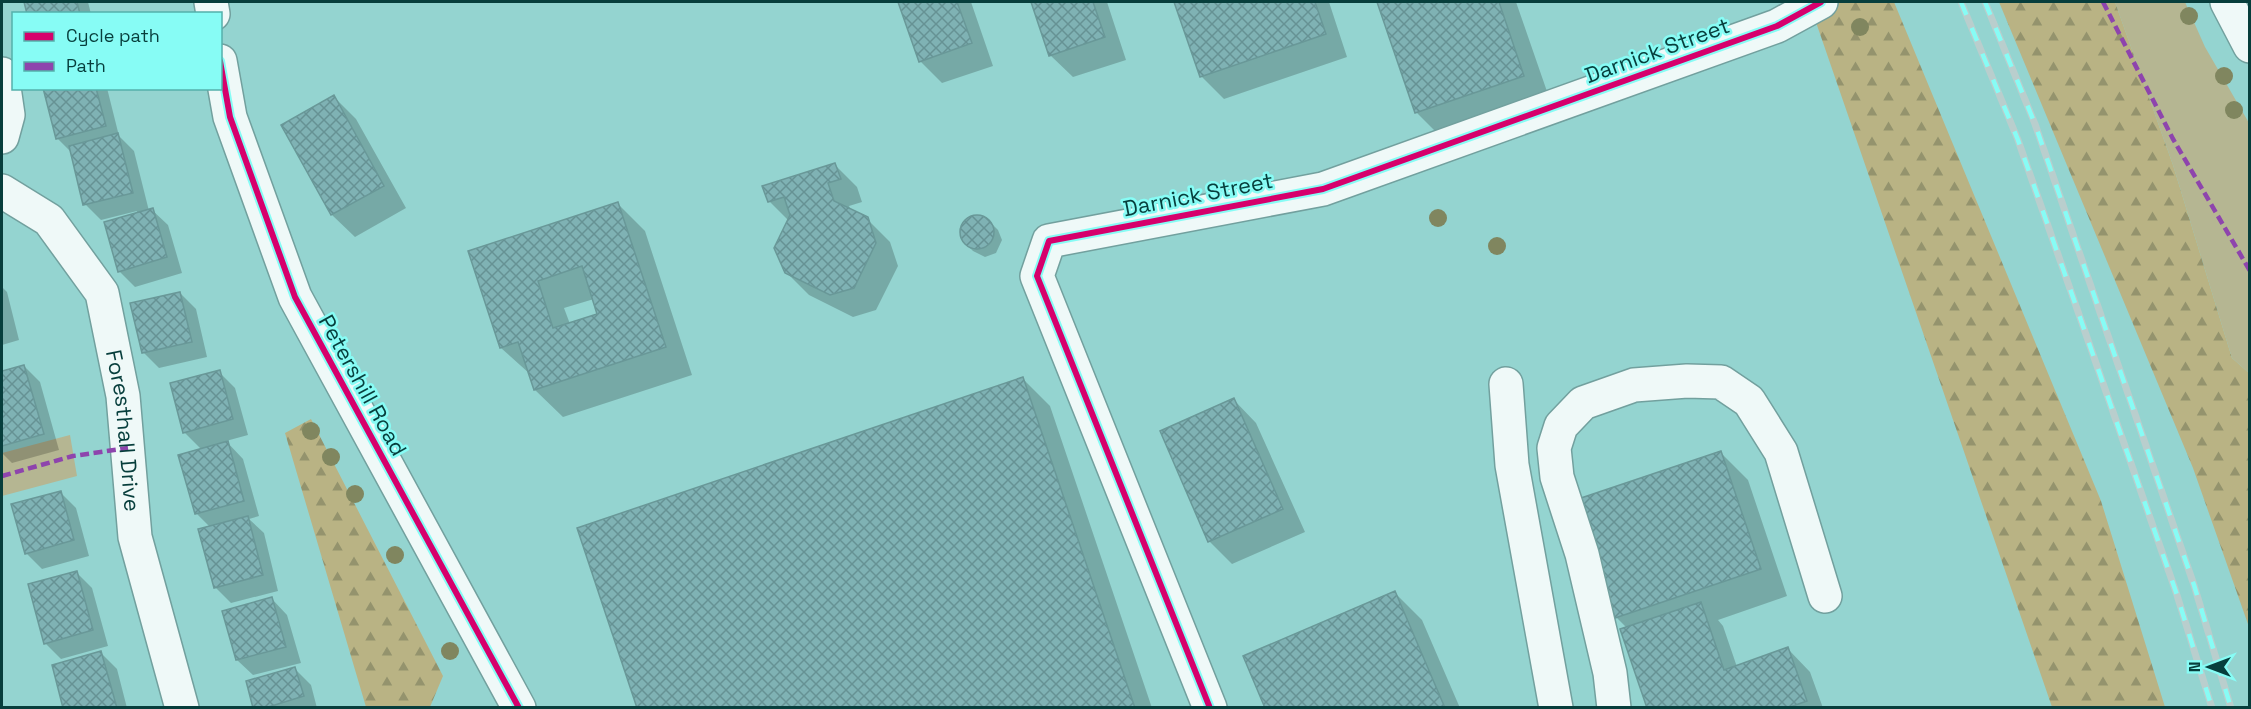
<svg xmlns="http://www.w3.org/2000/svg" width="2251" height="709" font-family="'Space Grotesk',sans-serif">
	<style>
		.green { fill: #b5b692 }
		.forest { fill: url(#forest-firs) }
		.shadow { fill: #0003; fill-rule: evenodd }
		.building { fill: url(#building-cross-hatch); stroke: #699898; stroke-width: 1.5; fill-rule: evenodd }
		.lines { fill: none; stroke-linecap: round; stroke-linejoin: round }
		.minor-casing { stroke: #72a09e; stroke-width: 36 }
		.minor { stroke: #eff9f8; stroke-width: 33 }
		.rail-casing { stroke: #b9cecd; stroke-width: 7 }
		.rail { stroke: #87fcf5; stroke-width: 4.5; stroke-dasharray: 14; stroke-linecap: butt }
		.quiet { stroke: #8e44ad; stroke-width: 4.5; stroke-dasharray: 9 4.5; stroke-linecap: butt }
		.cycleway-casing { stroke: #87fcf5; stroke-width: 10 }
		.cycleway { stroke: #d6006c; stroke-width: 6 }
		.tree { fill: #80865f }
		.labels { text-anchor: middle; stroke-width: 5; stroke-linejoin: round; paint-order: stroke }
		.street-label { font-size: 22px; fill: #073e3c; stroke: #87fcf5 }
	</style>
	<defs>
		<pattern id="forest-firs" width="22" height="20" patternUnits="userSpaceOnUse" patternTransform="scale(1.5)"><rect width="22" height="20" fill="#b9b384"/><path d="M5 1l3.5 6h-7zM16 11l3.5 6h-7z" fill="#94936d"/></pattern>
		<pattern id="building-cross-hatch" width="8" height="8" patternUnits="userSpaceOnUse" patternTransform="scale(1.5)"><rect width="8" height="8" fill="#7fb2b4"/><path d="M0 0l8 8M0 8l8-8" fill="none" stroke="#669294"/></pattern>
	</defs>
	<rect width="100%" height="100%" fill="#94d4d0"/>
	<path class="green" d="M2115 2H2185L2205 47 2249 123V373L2232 358 2173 165Z
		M70 435 77 476 2 496V453Z"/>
	<path class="forest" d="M1809 2H1894L2101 501 2165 707H2052Z
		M1999 2H2115L2173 165 2232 358 2249 373V627L2193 468Z
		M311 419 443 676 430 707H366L285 433Z"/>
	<path class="shadow" d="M26 2H88L91 14H29Z
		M899 2H971L993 66 942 83 920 61Z
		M1033 2H1107L1126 60 1073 77 1050 55Z
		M1176 2H1329L1347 57 1224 99 1201 76Z
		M1379 2H1516L1551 103 1444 140 1416 112Z
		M45 88H107L119 136 134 151 149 211 152 210 168 225 182 273 135 287 119 271 137 211 101 220 85 204 72 153 57 138Z
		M334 97 356 119 406 208 355 237 332 215 283 125Z
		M835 165 857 187 862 202 849 206 851 211 867 219 890 242 898 266 876 310 853 317 809 295 786 272 789 221 769 201Z
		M618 204 645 231 692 375 563 417 535 390 530 374 501 348 470 252ZM594 299 599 315 570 324 564 308Z
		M976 216 990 222 998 230 1002 240 996 253 985 257 973 251 965 243 961 233 965 220Z
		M2 287 7 292 19 340 2 345Z
		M180 293 196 309 207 357 159 368 143 352Z
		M24 366 40 382 59 450 12 463 2 453V373Z
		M219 372 235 388 248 435 226 441 243 459 259 516 249 519 264 533 278 591 231 603 215 587 210 527 196 513 202 450 184 432Z
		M1022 378 1050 406 1152 708H639Z
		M1234 400 1256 423 1305 532 1232 564 1209 541Z
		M1720 452 1748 480 1787 596 1718 620 1723 626 1737 667 1788 649 1810 672 1823 708H1648L1627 628 1617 618 1577 501Z
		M60 492 76 508 89 556 42 569 26 553Z
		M76 572 92 588 108 646 61 659 45 643Z
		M1395 593 1422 620 1460 708H1266Z
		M272 599 287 615 301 663 253 675 237 660Z
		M101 653 117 669 127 708H65Z
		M295 669 311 685 317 708H255Z"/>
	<path class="building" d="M24 2H77L80 14H27Z
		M898 2H957L972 43 919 62Z
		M1031 2H1093L1105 37 1049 56Z
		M1174 2H1315L1326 34 1200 77Z
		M1377 2H1499L1524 76 1415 113Z
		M43 88H96L106 126 56 139Z
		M334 95 384 186 331 215 281 125Z
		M118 133 133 193 83 205 69 146Z
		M835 163 841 179 828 183 834 201 868 217 876 243 854 288 830 295 785 273 774 248 790 215 784 197 768 202 762 186Z
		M618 202 666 347 534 390 518 342 500 348 468 251ZM582 266 597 314 553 328 538 281Z
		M153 208 167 257 118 272 104 222Z
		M960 232a17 17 0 1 1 34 0a17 17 0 1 1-34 0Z
		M180 292 192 342 142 353 130 303Z
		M24 365 44 434 2 446V371Z
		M220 370 233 419 183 433 170 383Z
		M1023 377 1135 708H637L577 528Z
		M1234 398 1283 509 1208 542 1160 431Z
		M228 441 244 501 195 514 178 455Z
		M1721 451 1761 569 1615 618 1575 500Z
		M61 491 74 540 25 554 11 504Z
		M248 516 263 575 214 588 198 529Z
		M77 571 93 630 44 644 28 584Z
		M1395 591 1445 708H1265L1243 656Z
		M272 597 286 647 236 660 222 611Z
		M1701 602 1724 670 1788 647 1807 701 1787 708H1647L1620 629Z
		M101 651 117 708H63L52 665Z
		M295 667 304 696 265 708H253L246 681Z"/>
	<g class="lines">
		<defs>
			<g id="minor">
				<path d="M211 2 213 14"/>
				<path d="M2227 2 2250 46"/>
				<path d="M220 61 230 117 295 297 519 708"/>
				<path d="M2 74 8 115 2 137"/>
				<path id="s1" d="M2 191 49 220 102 293 123 396 135 537 182 708"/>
				<path d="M1506 384 1512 465 1556 708"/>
				<path d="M1210 708 1037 276 1049 241 1323 189 1777 26 1821 2"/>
				<path d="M1614 708 1610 673 1582 554 1557 477 1554 448 1561 426 1583 403 1634 385 1687 381 1721 382 1749 401 1781 452 1825 596"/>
			</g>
		</defs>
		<use href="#minor" class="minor-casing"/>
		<use href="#minor" class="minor"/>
		<defs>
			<path id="rail" d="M1961 2 2018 140 2176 592 2212 708
				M1985 2 2035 124 2194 585 2231 708"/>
		</defs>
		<use href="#rail" class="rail-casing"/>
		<use href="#rail" class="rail"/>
		<path class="quiet" d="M2103 2 2173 139 2250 271
			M2 476 73 456 128 448"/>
		<defs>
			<path id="cycleway" d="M220 61 230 117 295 297 519 708
				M1210 708 1037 276 1049 241 1323 189 1777 26 1821 2"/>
		</defs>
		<use href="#cycleway" class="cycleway-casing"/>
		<use href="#cycleway" class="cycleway"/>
	</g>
	<g class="tree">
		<circle cx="2189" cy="16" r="9"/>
		<circle cx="1860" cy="27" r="9"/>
		<circle cx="2224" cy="76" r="9"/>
		<circle cx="2234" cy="110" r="9"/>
		<circle cx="1438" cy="218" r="9"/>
		<circle cx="1497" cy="246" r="9"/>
		<circle cx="311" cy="431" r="9"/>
		<circle cx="331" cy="457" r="9"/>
		<circle cx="355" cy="494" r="9"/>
		<circle cx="395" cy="555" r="9"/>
		<circle cx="450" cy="651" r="9"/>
	</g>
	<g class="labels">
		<g class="street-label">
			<text transform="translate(1657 50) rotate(-20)" y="8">Darnick Street</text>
			<text transform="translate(1198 194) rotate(-11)" y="8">Darnick Street</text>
			<text transform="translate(363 385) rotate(61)" y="8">Petershill Road</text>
			<text dy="8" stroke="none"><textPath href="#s1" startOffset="285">Foresthall Drive</textPath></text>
		</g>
	</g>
	<rect width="2251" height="709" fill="none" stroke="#073e3c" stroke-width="6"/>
	<rect x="12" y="12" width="210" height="78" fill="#87fcf5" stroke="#54b0ab" stroke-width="1.5"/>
	<rect x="24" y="32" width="30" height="9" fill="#d6006c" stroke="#54b0ab" stroke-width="1.5"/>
	<text x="66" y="42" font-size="18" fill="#073e3c">Cycle path</text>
	<rect x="24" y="62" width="30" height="9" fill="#8e44ad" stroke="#54b0ab" stroke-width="1.5"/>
	<text x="66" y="72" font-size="18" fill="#073e3c">Path</text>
	<g transform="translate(2209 667) rotate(270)" stroke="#87fcf5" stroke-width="4.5" paint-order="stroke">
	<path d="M0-4.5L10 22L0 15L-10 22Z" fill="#073e3c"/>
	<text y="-9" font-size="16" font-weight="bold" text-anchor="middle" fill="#073e3c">N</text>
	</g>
</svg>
